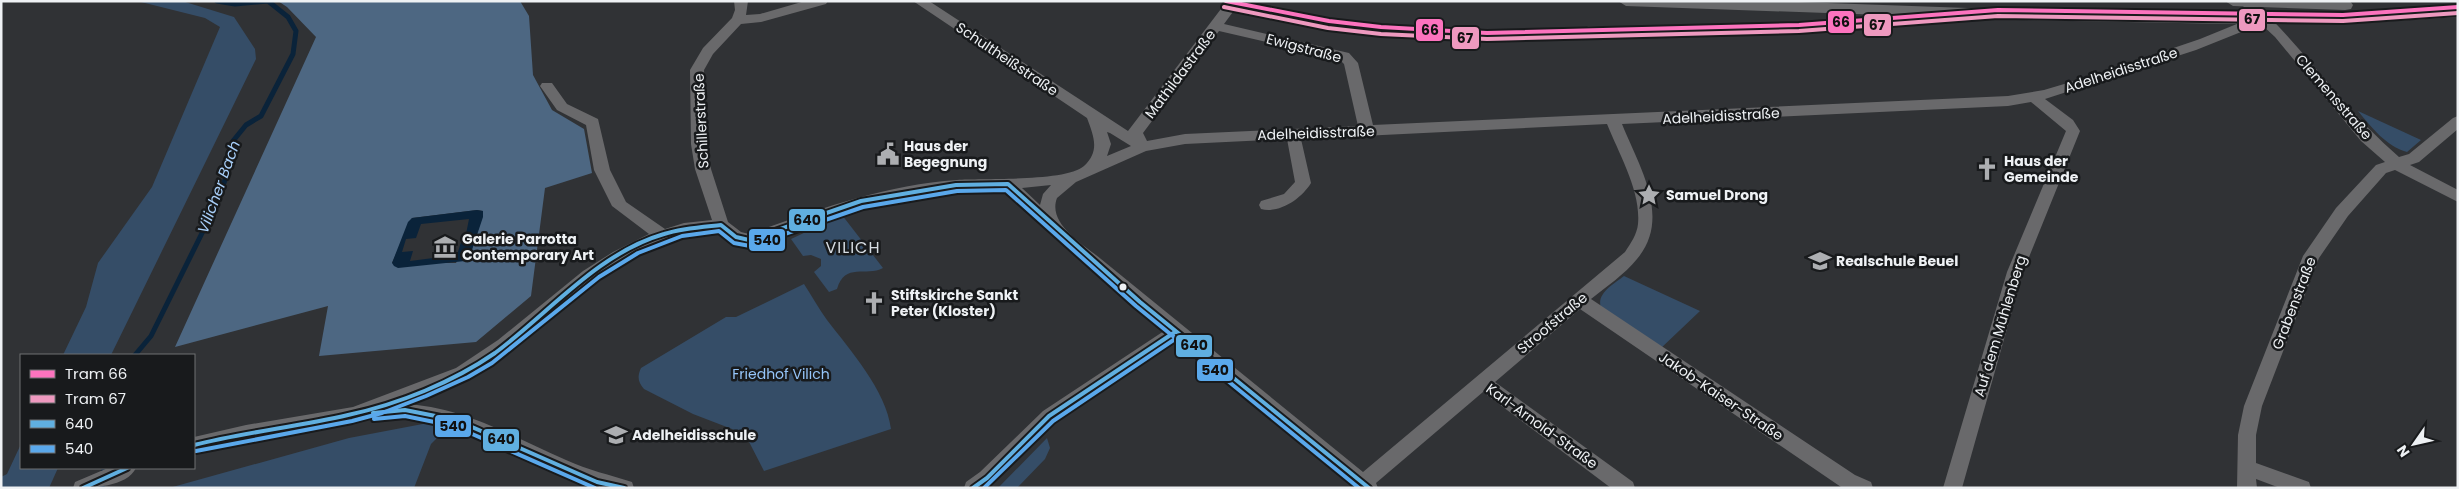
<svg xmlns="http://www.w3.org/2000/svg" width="2459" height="489" font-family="Poppins,sans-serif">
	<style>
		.green { fill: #354d67 }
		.forest { fill: #4d6782; fill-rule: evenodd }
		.water { fill: #0a233a; fill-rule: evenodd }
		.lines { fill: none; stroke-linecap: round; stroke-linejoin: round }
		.stream { stroke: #0a233a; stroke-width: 5 }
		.minor { fill: #69696b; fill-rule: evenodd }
		.major { fill: #696a6c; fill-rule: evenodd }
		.tram { stroke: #6c6e6f; stroke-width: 1 }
		.bus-1-casing { stroke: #181a1c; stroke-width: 8 }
		.bus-2-casing { stroke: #181a1c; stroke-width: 8 }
		.bus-1 { stroke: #60afe0; stroke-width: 4 }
		.bus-2 { stroke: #5aa8eb; stroke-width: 4 }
		.tram-1-casing { stroke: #181a1c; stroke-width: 8 }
		.tram-2-casing { stroke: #181a1c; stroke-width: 8 }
		.tram-1 { stroke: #fc73be; stroke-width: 4 }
		.tram-2 { stroke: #ee99bf; stroke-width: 4 }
		.bus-dot { fill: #eef1f4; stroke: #181a1c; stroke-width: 2 }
		.labels { text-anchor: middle; stroke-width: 5; stroke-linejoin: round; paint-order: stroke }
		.street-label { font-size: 14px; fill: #eef1f4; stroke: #181a1c }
		.poi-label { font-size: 14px; font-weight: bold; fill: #eef1f4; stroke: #181a1c; text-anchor: start }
		.park-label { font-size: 14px; fill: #95c5f9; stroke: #181a1c }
		.water-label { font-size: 15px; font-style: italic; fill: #a8cff9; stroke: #181a1c }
		.quarter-label { font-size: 16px; letter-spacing: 1px; fill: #d6dce2; stroke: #181a1c }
		.line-badge { stroke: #181a1c; stroke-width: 2 }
		.pale-badge-label { font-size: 14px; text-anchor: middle; font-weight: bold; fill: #111 }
	</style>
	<rect width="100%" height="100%" fill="#303235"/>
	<path class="green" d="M137 1H182L234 17 255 49 256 59 111 355H63L86 307 98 263 152 187 220 27 205 18Z
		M2358 111 2421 140 2407 152C2386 146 2372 128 2358 111Z
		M842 215 883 268C866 277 845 262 837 289L829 292 814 272 821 266V259L811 255 803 256 791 239Z
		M1624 276 1700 311 1660 349 1601 308C1596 293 1614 284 1624 276Z
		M804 284C812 296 819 309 827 320 850 350 886 390 891 429L764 471 745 434 693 414 644 389C638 382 637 377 641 368L726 317H736Z
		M428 423 448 427 431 444 414 488H169L349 438Z
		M1047 438 1050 448 1045 459 1017 488H998Z
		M21 444V468H58L49 488H1V477L7 474Z"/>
	<path class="forest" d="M278 1H520L529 16 533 75 552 110 584 129 592 173 545 188 531 296 476 342 319 356 328 306 175 347 316 37 287 7ZM477 210 483 211 456 263H392L412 218Z"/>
	<path class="water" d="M477 210 483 211V217L470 256 465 261 398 268 394 266 392 263 408 222 412 218ZM469 219 465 239H462L457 255 410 261 413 251 402 252 406 239 416 238 421 224Z"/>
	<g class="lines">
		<path class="stream" d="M217 1 235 4 268 1
			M135 355 151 336 212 213 227 175 226 162 233 141 246 125 261 116 293 54 296 31 288 17 268 1
			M102 488 104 468"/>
		<path class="minor" d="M734 1H748L746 15 760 14 805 1H828L826 4 761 22 741 24 713 54 704 70 707 144 711 169 728 222 741 232 749 234C817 210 884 185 957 180 982 178 1066 182 1084 166 1100 151 1094 137 1087 118L913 1H929L1128 131 1227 1H1241L1224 24 1349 53 1358 63 1373 125 2008 96 2044 90 2091 76 2200 39 2254 17 2238 1H2253C2306 50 2345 111 2399 157L2409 154 2453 118 2458 116V129L2419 162 2410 165 2458 190V202L2395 170 2386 173 2348 216 2319 258 2262 406 2256 435V463L2309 482 2311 488H2280L2256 479 2257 488H2237L2238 435 2244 406 2303 256 2336 208 2376 165 2385 162 2361 141 2275 37 2261 24 2196 50 2045 99 2073 120 2080 131 2023 272 1962 488H1943L2007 272 2066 131 2031 102 2008 106 1622 124C1639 166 1672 218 1637 259 1625 274 1606 287 1591 299L1855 475 1871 482 1873 488 1841 487 1580 309 1495 382 1633 482 1635 488H1611L1483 392 1376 483 1378 488H1355L1176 340 1055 421 988 488H964L966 482 980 472 1043 411 1164 331 1089 268 1004 189 956 190 863 206 749 246 730 241 718 231C707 232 695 232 684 235 602 254 547 326 480 371 458 386 428 394 403 404 462 406 513 437 566 460 588 470 610 475 632 482L634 488H595L554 472 471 433 437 422 417 419H377L337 424 246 440 194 453V437L246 425 353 407 456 368 498 340 583 271 613 252 649 234 612 206 594 170 586 125 557 110 540 86 542 83H552L567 104 598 119 610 170 626 202 665 229 684 223 712 220 695 169 691 144 690 70 703 48 732 18 735 10ZM1219 31 1339 59 1344 64 1358 126 1185 134 1147 141 1143 133ZM1607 124C1619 154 1641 191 1638 224 1637 234 1631 243 1625 252L1363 472 1101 259C1084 245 1047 224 1057 198L1076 182 1146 151 1185 144 1287 139 1295 182 1284 194 1261 201 1259 205 1261 209C1280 214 1302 198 1311 183L1301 139ZM1107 132 1110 133 1131 146 1107 156 1111 144ZM1051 185 1043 194 1040 205 1022 188Z
			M108 468H136C127 487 91 488 73 488L75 482Z"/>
		<path class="major" d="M1618 1H1771L2024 10 2270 14 2383 13 2458 7V17L2345 24H2232L2024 20 1626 6Z
			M2225 1H2350L2353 5 2351 9 2345 10 2233 6Z"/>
		<path class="tram" d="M1588 27 1697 28"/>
		<defs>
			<path id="bus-1" d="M373 413 405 410 456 420 597 482 624 488
				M194 445C245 432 297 427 348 415 399 404 453 382 495 353 549 313 598 253 664 234 683 228 702 227 721 225L736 237 749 240 861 201 956 185 1008 184 1140 302 1369 488
				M83 488 127 468
				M973 488 987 478 1049 416 1175 332"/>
			<path id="bus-2" d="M374 419 405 416 454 426 595 488
				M196 451 352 421 382 413 426 396 468 377 492 363 599 277 638 253 682 236 719 231 734 243 750 246 863 207 957 191 1006 190 1136 306 1359 488
				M984 488 1053 421 1178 337"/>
		</defs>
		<use href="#bus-1" class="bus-1-casing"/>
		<use href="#bus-2" class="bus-2-casing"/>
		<use href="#bus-1" class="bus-1"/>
		<use href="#bus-2" class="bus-2"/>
		<defs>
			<path id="tram-1" d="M1226 1 1329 21 1381 27 1487 33 1799 25 1998 10 2343 15 2458 7"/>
			<path id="tram-2" d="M1224 7 1328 28 1381 34 1487 39 1799 31 1998 16 2343 21 2458 13"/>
		</defs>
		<use href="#tram-1" class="tram-1-casing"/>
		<use href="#tram-2" class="tram-2-casing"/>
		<use href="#tram-1" class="tram-1"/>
		<use href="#tram-2" class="tram-2"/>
	</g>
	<defs>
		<symbol id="civic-bare" viewBox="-9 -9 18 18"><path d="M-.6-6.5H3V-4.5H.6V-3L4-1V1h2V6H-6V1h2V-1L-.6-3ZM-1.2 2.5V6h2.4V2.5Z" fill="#acaeb1" stroke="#181a1c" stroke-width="2.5" paint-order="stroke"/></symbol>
		<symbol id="church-bare" viewBox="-9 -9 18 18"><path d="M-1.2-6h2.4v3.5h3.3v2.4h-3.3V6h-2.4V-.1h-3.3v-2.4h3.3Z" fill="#acaeb1" stroke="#181a1c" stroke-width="2.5" paint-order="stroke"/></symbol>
		<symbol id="sight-bare" viewBox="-9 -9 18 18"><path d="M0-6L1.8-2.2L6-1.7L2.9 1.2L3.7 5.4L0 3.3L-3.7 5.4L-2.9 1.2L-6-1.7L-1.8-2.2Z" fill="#acaeb1" stroke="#181a1c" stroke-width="2.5" paint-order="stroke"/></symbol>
		<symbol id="museum-bare" viewBox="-9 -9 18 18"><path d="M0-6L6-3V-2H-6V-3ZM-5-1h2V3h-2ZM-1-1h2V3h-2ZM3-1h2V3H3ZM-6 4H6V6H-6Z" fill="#acaeb1" stroke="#181a1c" stroke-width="2.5" paint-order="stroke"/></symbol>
		<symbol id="school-bare" viewBox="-9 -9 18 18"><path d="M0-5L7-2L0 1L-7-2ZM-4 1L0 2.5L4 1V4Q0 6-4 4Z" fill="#acaeb1" stroke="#181a1c" stroke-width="2.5" paint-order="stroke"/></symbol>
	</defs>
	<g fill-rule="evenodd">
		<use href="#civic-bare" x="872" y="138" width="32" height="32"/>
		<use href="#church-bare" x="1971" y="153" width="32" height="32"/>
		<use href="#sight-bare" x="1633" y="179" width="32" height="32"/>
		<use href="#museum-bare" x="429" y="231" width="32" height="32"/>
		<use href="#school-bare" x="1804" y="245" width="32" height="32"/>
		<use href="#church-bare" x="858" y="287" width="32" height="32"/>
		<use href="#school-bare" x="600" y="419" width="32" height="32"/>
	</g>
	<circle class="bus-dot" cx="1123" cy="287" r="4.5"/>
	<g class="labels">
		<g class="street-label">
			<text transform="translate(1304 48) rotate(15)" y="5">Ewigstraße</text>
			<text transform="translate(1007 59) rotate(34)" y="5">Schultheißstraße</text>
			<text transform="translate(2121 70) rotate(-18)" y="5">Adelheidisstraße</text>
			<text transform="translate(1180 74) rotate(-53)" y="5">Mathildastraße</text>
			<text transform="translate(2334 97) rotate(49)" y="5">Clemensstraße</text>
			<text transform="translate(1721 116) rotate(-3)" y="5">Adelheidisstraße</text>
			<text transform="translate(701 121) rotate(-93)" y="5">Schillerstraße</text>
			<text transform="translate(1316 133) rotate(-2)" y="5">Adelheidisstraße</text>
			<text transform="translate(2294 303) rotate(-69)" y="5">Grabenstraße</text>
			<text transform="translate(1552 323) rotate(-40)" y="5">Stroofstraße</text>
			<text transform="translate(2000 326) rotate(-73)" y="5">Auf dem Mühlenberg</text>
			<text transform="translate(1721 396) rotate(34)" y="5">Jakob-Kaiser-Straße</text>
			<text transform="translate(1542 426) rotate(36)" y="5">Karl-Arnold-Straße</text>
		</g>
		<g class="poi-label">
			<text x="904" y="151">Haus der<tspan x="904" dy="16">Begegnung</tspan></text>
			<text x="2004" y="166">Haus der<tspan x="2004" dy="16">Gemeinde</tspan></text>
			<text x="1666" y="200">Samuel Drong</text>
			<text x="462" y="244">Galerie Parrotta<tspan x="462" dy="16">Contemporary Art</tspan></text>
			<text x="1836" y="266">Realschule Beuel</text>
			<text x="891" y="300">Stiftskirche Sankt<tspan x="891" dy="16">Peter (Kloster)</tspan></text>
			<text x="632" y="440">Adelheidisschule</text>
		</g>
		<g class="park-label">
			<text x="781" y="379">Friedhof Vilich</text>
		</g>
		<g class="water-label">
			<text transform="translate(219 187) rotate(-70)" y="5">Vilicher Bach</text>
		</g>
		<g class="quarter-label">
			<text x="853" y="253">VILICH</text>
		</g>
	</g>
	<g class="line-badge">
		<rect x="2238" y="8" width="28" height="24" rx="5" fill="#ee99bf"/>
		<rect x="1827" y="10" width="28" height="24" rx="5" fill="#fc73be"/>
		<rect x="1863" y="13" width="29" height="24" rx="5" fill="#ee99bf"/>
		<rect x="1415" y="18" width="29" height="24" rx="5" fill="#fc73be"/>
		<rect x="1451" y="26" width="29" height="24" rx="5" fill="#ee99bf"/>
		<rect x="788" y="208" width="38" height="24" rx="5" fill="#60afe0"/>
		<rect x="748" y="228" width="38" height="24" rx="5" fill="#5aa8eb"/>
		<rect x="1175" y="334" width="38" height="24" rx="5" fill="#60afe0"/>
		<rect x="1196" y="358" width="38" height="24" rx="5" fill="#5aa8eb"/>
		<rect x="434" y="414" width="38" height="24" rx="5" fill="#5aa8eb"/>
		<rect x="482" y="428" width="38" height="24" rx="5" fill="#60afe0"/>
	</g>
	<g class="pale-badge-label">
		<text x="2252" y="24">67</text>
		<text x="1841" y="27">66</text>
		<text x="1877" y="30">67</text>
		<text x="1430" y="35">66</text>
		<text x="1465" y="43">67</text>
		<text x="807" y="225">640</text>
		<text x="767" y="245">540</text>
		<text x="1194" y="350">640</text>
		<text x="1215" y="375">540</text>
		<text x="453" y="431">540</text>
		<text x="501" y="444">640</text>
	</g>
	<rect width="2459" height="489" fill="none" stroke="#eef1f4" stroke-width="5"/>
	<rect x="20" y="354" width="175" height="115" fill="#181a1c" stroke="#6e7072"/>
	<rect x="30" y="370" width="25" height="8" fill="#fc73be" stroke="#6e7072"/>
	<text x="65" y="379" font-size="15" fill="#eef1f4">Tram 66</text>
	<rect x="30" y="395" width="25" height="8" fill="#ee99bf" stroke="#6e7072"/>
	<text x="65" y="404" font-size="15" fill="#eef1f4">Tram 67</text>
	<rect x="30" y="420" width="25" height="8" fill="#60afe0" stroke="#6e7072"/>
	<text x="65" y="429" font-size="15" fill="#eef1f4">640</text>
	<rect x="30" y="445" width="25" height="8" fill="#5aa8eb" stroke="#6e7072"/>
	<text x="65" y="454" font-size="15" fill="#eef1f4">540</text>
	<g transform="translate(2414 444) rotate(236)" stroke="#181a1c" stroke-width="4" paint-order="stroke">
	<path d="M0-4L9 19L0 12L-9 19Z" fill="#eef1f4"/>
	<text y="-8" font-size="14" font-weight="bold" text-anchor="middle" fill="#eef1f4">N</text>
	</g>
</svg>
